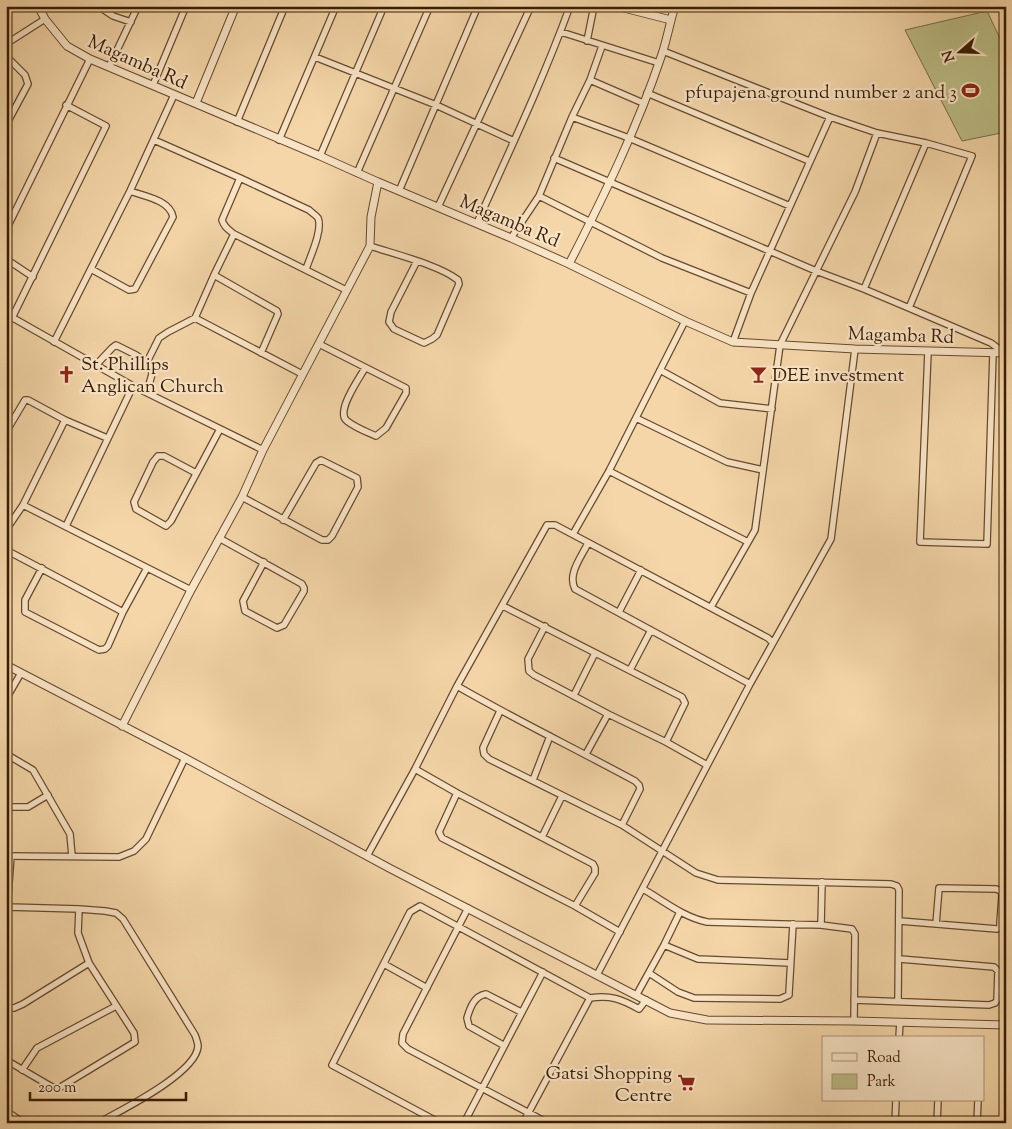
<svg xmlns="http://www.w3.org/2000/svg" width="1012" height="1129" font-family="'Sorts Mill Goudy',serif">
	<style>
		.green { fill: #bcbe87; stroke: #7a6d45 }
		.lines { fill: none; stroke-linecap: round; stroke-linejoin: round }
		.minor-casing { stroke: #674a2c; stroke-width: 8 }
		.tertiary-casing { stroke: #674a2c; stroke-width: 9 }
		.minor { stroke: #f8e4c6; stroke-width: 5.5 }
		.tertiary { stroke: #f8e4c6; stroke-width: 7 }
		.labels { text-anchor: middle; stroke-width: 4.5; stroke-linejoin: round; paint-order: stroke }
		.street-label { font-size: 19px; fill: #381c03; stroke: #f8e4c6 }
		.poi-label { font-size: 19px; fill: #381c03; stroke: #f8e4c6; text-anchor: end }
	</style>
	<rect width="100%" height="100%" fill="#f4d6a8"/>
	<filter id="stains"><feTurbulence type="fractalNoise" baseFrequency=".004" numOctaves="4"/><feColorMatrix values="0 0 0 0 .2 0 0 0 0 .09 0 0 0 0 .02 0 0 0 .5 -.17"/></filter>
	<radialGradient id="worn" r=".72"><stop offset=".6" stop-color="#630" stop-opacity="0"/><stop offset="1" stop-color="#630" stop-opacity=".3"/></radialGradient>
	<path class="green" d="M987 11 1006 51V132L962 141 905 30Z"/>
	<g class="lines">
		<defs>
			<path id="minor" d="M98 6 113 16 131 22
				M561 32 659 63
				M587 41 594 6
				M6 44 45 19
				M663 51 830 117 877 133 926 143 972 156 909 308
				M6 56 25 75 28 84 6 125
				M315 57 436 105 514 141
				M109 67 138 6
				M590 80 643 103
				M153 85 186 6
				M647 93 809 161
				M572 117 629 138 790 206
				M237 122 285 6
				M154 140 240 178 222 220C224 227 228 229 234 234L346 290
				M279 140 336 6
				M320 156 384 6
				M554 158 816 271 864 289 909 308 991 343 1003 352
				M357 173 430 6
				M240 178 309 210C312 213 316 215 318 218 323 230 310 257 306 269
				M399 191 478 6
				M539 196 662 258 751 293
				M438 207 531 6
				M477 223C509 152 543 80 570 6
				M6 230 90 59
				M511 238 539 196 572 117 590 80 602 46
				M370 246C394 254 439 265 458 280L459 284 437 335 432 339 424 343 394 329 389 322 391 312 417 261
				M6 259 33 277
				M91 269 129 290 135 289 173 217C170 200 144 196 130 191
				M214 275 277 311 278 314 261 353
				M864 289 926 143
				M6 314 133 386 263 450
				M12 318 106 126 66 105
				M195 318 302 374
				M54 342 130 191 174 95
				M733 342 751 293 830 117
				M319 344 406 388V393L386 428 376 436C367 432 356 428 347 421 335 412 359 379 365 368
				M928 352 920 542 987 544 993 353
				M147 362 159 338 168 332 195 318 214 275 234 234
				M97 364 112 348 116 345 136 355 151 366 152 374 147 392
				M660 370 720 403 772 409
				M636 418 727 462 763 470
				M6 432 25 400H28L65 420
				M107 438 65 420 23 505 191 590
				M609 471 748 542
				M196 473 164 456H158L153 462 134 502 136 509 166 526 171 521 220 429
				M242 497 322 540H328L332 536 358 487 357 478 321 460 316 463 283 520
				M66 526 133 386
				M6 530 23 505
				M573 534 609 471 685 321
				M219 538 302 584 304 588V591L284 625 277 628 245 611 243 601 264 562
				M588 543C582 556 567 574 575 589L750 684
				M6 550 123 612
				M42 568 25 600V612L99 650 105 649 108 646 123 612 147 568
				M503 606 682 697 685 703 666 742
				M711 607 755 530 780 345 855 192 877 133
				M619 612 641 570
				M545 626 528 659 529 671 534 675 608 714 666 742 707 765
				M630 670 651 630
				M457 686C516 720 576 749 635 781L639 785 640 789 622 825
				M574 695 595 653
				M6 699 21 673
				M500 711 483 748 484 754 489 759 622 825 696 873 718 880 891 884 897 886 899 890 898 1001
				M6 754 33 770 70 834 72 856
				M586 754 608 714
				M415 769 457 793 593 864 595 868V873L575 906
				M533 780 550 736
				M457 793 439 832 442 838 575 906 620 932
				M6 807H28L48 795
				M542 837 562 796
				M6 856 119 857 134 851 146 839 185 758
				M367 856 415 769 457 686 547 525H555L768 638 772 642
				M643 889C664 901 683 917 707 922L821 925 852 929 855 934 854 1021
				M8 907 79 909 105 911 116 913 123 919 195 1035C196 1038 198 1043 198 1046 197 1073 120 1111 98 1123
				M468 908 403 1034 402 1043 408 1049 548 1123
				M900 921 997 929 1000 928V923L1002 895 1001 891 996 889 939 888 936 924
				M6 923 11 856
				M821 925 822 882
				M664 945 698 959 790 963
				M384 964 427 988
				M649 973 678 992 694 998 780 999 789 995V993L793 924
				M597 975 750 684 831 539 855 349
				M637 994 664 945 680 912
				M590 998C611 995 621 999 639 1009L646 1000
				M854 1000 989 1005 995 1003 997 1000 998 971 994 967 900 959
				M6 1008H14L23 1004 89 963
				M899 1038 900 1022
				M503 1045 469 1026 467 1018C470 1008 474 996 486 994L521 1012
				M6 1060 52 1087 59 1088 135 1042 134 1033 89 963 78 933 79 909
				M22 1070 37 1048 116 1006
				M6 1111 24 1123
				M440 1123 332 1065 410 912 420 906 590 998 523 1123
				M464 1123 543 972
				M895 1123 896 1100
				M937 1123 938 1100
				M977 1123 978 1100"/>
			<path id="tertiary" d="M38 6 45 19 67 46 90 59 320 156 378 182 511 238 569 264 685 321 733 342 855 349 1006 353
				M616 6 671 20
				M196 103 235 8 238 6
				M569 264C604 196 638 126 662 54 667 39 670 22 675 6
				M6 665 185 758 391 869 670 1013 707 1020 854 1021 1006 1025
				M122 726 191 590 242 497 263 450 370 246 371 217 378 182"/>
		</defs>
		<use href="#minor" class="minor-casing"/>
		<use href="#tertiary" class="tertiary-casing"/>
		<use href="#minor" class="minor"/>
		<use href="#tertiary" class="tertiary"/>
	</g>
	<defs>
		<symbol id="stadium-bare" viewBox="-9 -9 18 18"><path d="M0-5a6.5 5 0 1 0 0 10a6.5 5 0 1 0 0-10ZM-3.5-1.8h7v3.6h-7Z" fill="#8f2418" stroke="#f8e4c6" stroke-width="2.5" paint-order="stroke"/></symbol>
		<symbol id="church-bare" viewBox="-9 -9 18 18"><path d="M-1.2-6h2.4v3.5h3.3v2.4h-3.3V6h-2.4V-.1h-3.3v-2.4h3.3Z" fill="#8f2418" stroke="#f8e4c6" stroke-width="2.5" paint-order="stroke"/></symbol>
		<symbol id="bar-bare" viewBox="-9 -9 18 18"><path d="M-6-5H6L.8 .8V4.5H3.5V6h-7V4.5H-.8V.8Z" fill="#8f2418" stroke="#f8e4c6" stroke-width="2.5" paint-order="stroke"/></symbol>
		<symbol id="supermarket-bare" viewBox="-9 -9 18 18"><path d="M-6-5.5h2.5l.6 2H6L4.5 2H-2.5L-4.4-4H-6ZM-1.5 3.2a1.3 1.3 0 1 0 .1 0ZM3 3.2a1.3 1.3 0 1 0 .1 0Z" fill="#8f2418" stroke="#f8e4c6" stroke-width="2.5" paint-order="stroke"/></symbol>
	</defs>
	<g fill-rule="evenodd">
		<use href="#stadium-bare" x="958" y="78" width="25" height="25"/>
		<use href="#church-bare" x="54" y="362" width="25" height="25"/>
		<use href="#bar-bare" x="746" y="362" width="25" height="25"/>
		<use href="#supermarket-bare" x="674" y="1070" width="25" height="25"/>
	</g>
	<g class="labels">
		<g class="street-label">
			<text transform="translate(138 61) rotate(24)" y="7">Magamba Rd</text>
			<text transform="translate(510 220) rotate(23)" y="7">Magamba Rd</text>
			<text transform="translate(901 334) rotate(2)" y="7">Magamba Rd</text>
		</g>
		<g class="poi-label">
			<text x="957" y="98">pfupajena ground number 2 and 3</text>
			<text x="81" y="370" text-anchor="start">St. Phillips<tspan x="81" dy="22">Anglican Church</tspan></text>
			<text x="772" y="381" text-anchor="start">DEE investment</text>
			<text x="672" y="1079">Gatsi Shopping<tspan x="672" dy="22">Centre</tspan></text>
		</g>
	</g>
	<rect width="1012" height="1129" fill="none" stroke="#f4d6a8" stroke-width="25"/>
	<rect x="8" y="8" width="997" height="1114" fill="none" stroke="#381c03" stroke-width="2.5"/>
	<rect x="12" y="12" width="987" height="1104" fill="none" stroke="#381c03"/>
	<rect x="822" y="1036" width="162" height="65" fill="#f8e4c6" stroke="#ab9478"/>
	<rect x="832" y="1053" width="25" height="8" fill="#f8e4c6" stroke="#ab9478"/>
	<text x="867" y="1062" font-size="15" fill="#381c03">Road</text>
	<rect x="832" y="1074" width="25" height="15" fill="#bcbe87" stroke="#ab9478"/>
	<text x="867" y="1086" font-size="15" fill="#381c03">Park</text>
	<g transform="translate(960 52) rotate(250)" stroke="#f8e4c6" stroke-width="4" paint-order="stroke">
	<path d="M0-4L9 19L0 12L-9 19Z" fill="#381c03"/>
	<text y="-8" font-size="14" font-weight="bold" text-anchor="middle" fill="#381c03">N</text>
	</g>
	<path d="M30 1092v8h156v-8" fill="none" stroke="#381c03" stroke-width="2.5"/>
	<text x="38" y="1092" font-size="15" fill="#381c03" stroke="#f8e4c6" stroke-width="4" paint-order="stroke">200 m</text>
	<rect width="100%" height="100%" filter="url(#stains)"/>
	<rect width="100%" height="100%" fill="url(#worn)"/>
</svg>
